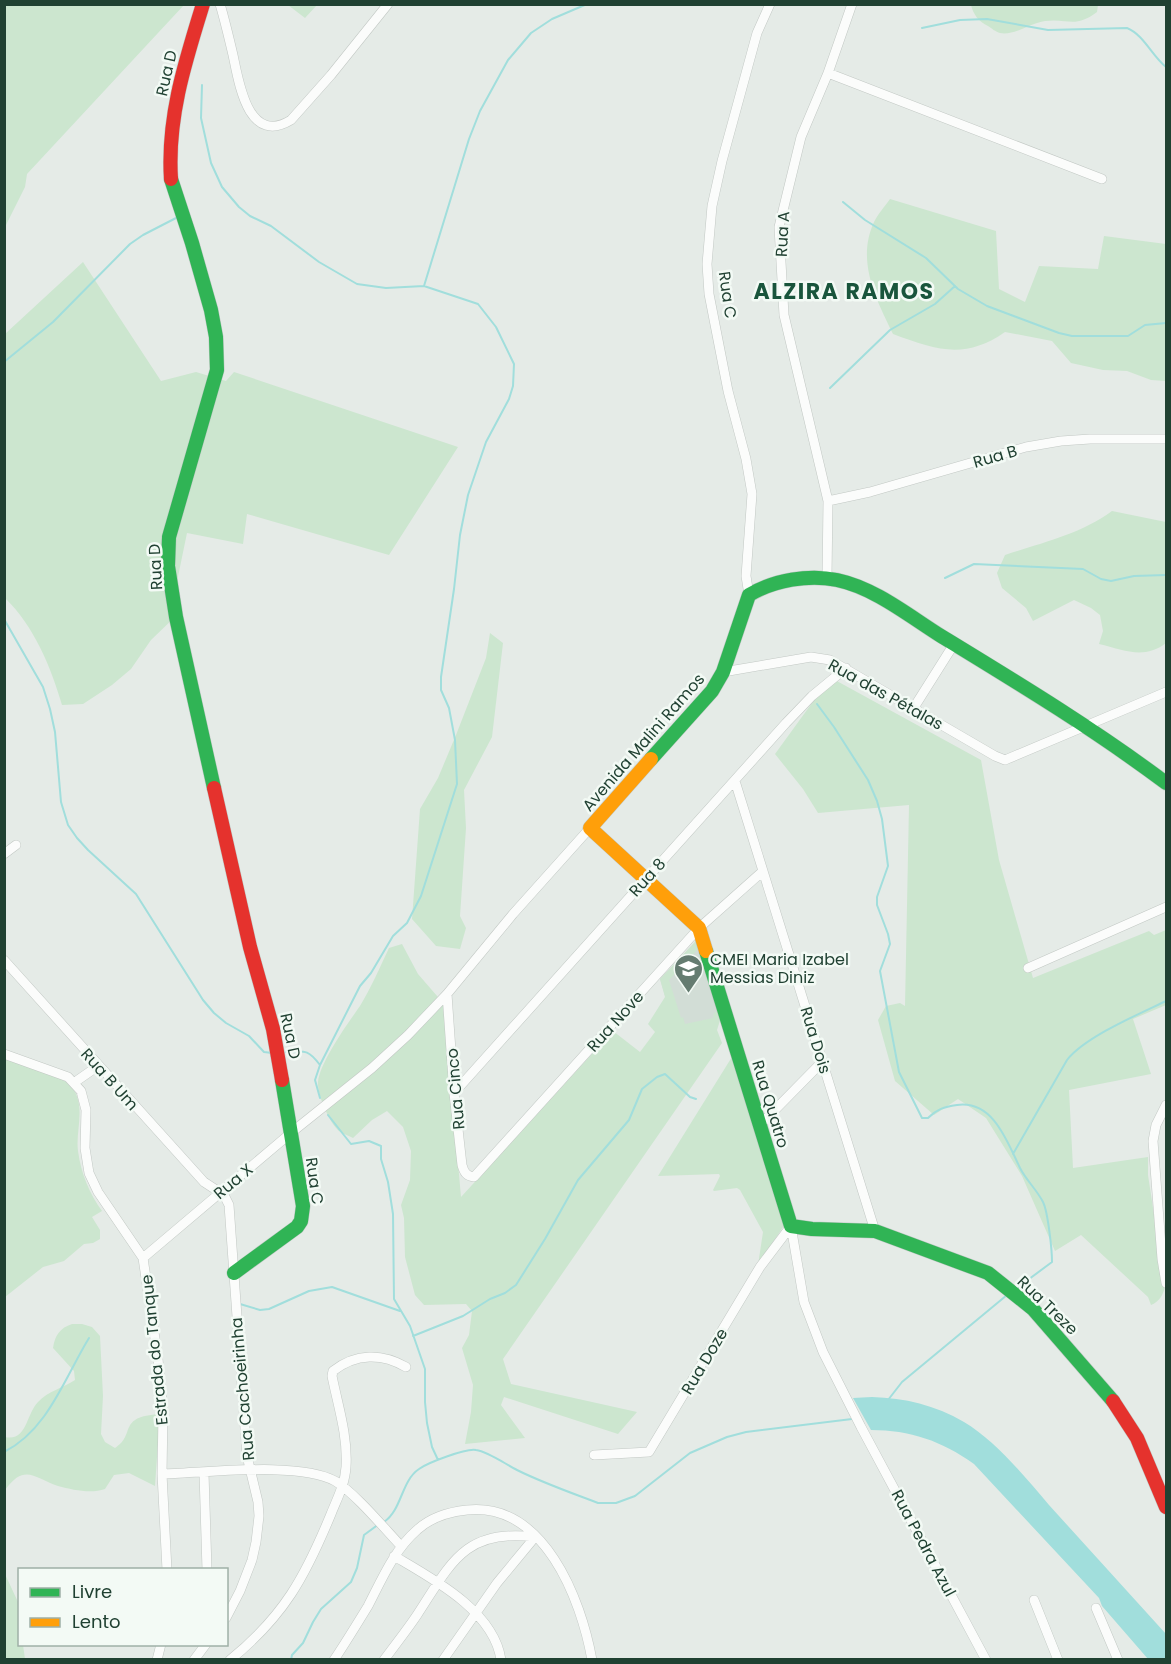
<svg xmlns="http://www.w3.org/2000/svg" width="1171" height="1664" font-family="Poppins,sans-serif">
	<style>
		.built { fill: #d2ddd6 }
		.green { fill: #cce6cf }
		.water { fill: #a1dedc }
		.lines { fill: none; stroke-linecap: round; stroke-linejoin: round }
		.stream { stroke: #a1dedc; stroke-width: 2 }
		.street-casing { stroke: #c2c8c4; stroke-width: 10 }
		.fast-casing { stroke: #bec7c3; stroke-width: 15 }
		.slow-casing { stroke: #bec7c3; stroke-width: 15 }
		.jam-casing { stroke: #bec7c3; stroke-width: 15 }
		.street { stroke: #fbfcfb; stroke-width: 9 }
		.fast { stroke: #30b455; stroke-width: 14 }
		.slow { stroke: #ff9f0a; stroke-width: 14 }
		.jam { stroke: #e5322d; stroke-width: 14 }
		.labels { text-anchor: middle; stroke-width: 5; stroke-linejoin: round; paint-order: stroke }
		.street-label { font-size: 16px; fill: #204132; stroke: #f3faf5 }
		.poi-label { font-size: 16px; fill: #204132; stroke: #f3faf5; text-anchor: start }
		.district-label { font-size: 22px; font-weight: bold; letter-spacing: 1.5px; fill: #19553c; stroke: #f3faf5 }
	</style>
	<rect width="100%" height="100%" fill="#e5ebe7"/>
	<path class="built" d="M697 940 721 1017 679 1042 660 979Z"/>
	<path class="green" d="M5 4 184 5 27 174 25 187 5 227Z
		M288 5H317L305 18Z
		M971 5V4L1098 5 1097 12C1074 29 1069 18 1045 21 1030 23 1014 36 1000 33 996 32 991 28 988 26 979 22 973 14 971 5Z
		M890 199 996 231 999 289 1025 302 1039 266 1098 269 1104 236 1166 244V381L1151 380 1127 371 1103 370 1071 363 1052 341 1005 332C965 360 936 350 893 334 876 299 856 261 874 222 878 214 885 206 890 199Z
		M83 262 161 381 196 372 226 381 234 372 458 447 389 555 247 514 243 544 187 533 174 596 178 614 151 640 131 669 112 685 83 704 62 705C51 667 34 626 5 598V334Z
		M1112 511 1166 522V643C1144 660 1124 650 1099 644L1103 631 1100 615 1091 608 1074 600 1033 621 1026 608 1002 588 997 573 1005 555C1041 543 1081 534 1112 511Z
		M490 633 503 643 492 737 464 790 466 828 460 916 466 928 460 949 436 946 412 919 420 809 438 778 456 735 486 658Z
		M835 680 981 760 999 860 1033 978 1149 931 1154 935 1166 930V1005L1133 1019 1151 1074 1069 1090 1073 1168 1148 1157V1175L1165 1287C1163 1295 1159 1302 1151 1305L1148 1297 1081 1235 1055 1251 1022 1176 986 1118 958 1099 934 1115 895 1081 878 1020 886 1006 900 1003 905 1006 909 805 818 813 803 789 775 754 820 692Z
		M697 940 700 947 669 980 681 1018 683 1017 685 1024 713 1018 714 1013 719 1010 721 1017 717 1030 722 1043 503 1359 511 1384 637 1412 618 1434 504 1397 501 1405 525 1438 465 1444 471 1412 473 1385 462 1348 469 1335 472 1311 466 1304 424 1305 415 1295 405 1257 404 1218 401 1205 410 1180 411 1151 403 1127 387 1111 372 1120 353 1138C348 1135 340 1133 337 1129 329 1121 317 1094 318 1082 320 1062 348 1023 360 1006 371 988 380 967 389 948L402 944 418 974 444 1004 461 1197 613 1031 640 1052 655 1032 648 1024 665 997 660 979Z
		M735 1052 785 1224 758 1265 763 1232 740 1190 737 1188 714 1191 713 1190 720 1176 719 1174 658 1176Z
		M5 1058C23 1064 54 1071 69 1084 88 1103 75 1129 78 1151 81 1173 89 1193 102 1211L92 1217 100 1230V1239L93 1243 84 1244 64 1261 43 1267 5 1297Z
		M72 1324H82L92 1327 100 1336 103 1396 101 1434 105 1442 115 1448C137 1434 116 1417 160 1414L155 1486 129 1473 114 1475 105 1489C91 1494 73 1490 58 1486 34 1478 25 1463 5 1490V1437C27 1442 26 1414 38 1402 48 1391 63 1388 75 1380L74 1371 53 1348C55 1335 60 1328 72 1324Z
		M4 1572 18 1602 20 1644 23 1645 25 1659H5Z"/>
	<path class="water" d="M872 1397C905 1398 935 1405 964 1422 996 1441 1025 1477 1049 1505 1088 1548 1127 1591 1166 1634V1659H1148L1102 1606 1099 1598 974 1464C942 1441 910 1430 871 1430L853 1398Z"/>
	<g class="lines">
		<path class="stream" d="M922 28 960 20 987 19 1048 30 1127 28C1144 35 1152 56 1166 67
			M202 85 201 118 211 163 222 187 239 207 250 216 271 226 319 262 357 284 386 288 424 286 478 304 496 327 514 364 513 386 509 399 486 442 468 495 460 535 454 589 441 677V690L449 708 455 740 457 784 421 896 407 923 393 936 371 973 360 986 320 1065 315 1080 320 1098
			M843 202 865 220 926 258 958 289 987 306 1059 333 1072 336H1128L1145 325 1166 323
			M424 286 469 139 480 111 508 60 531 33 552 19 587 4
			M4 362 53 322 130 244 143 235 176 218
			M830 388 890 330 935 304 955 286
			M945 578 974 564 1083 569 1101 579 1111 581 1134 576 1166 575
			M4 619 43 687 50 709 55 732 61 802 68 825 77 838 88 850 136 894 203 1000 214 1013 226 1023 249 1036 264 1052 272 1053
			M817 704 834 727 868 780 877 801 882 819 888 866 877 897V905L888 934 890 944 880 971 899 1072 922 1118H928C937 1109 944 1107 957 1105 993 1100 1007 1141 1020 1168 1026 1180 1037 1190 1043 1202 1048 1212 1052 1250 1052 1262L1017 1288
			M286 1052C305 1051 308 1049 320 1065
			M328 1115 351 1144 369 1141 381 1146V1159L388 1182 393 1214 394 1299 410 1326 425 1369V1402L427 1423 432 1447 438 1460
			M1013 1154 1067 1060C1085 1037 1139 1014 1166 1001
			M240 1304 260 1310 269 1309 309 1291 332 1287 400 1311
			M413 1336 463 1316 490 1299 505 1293 516 1285 545 1239 578 1180 629 1120 642 1089 657 1077 665 1074 690 1097 696 1099
			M888 1400 902 1382 1007 1295
			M4 1452C48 1430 65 1377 89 1338
			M384 1522C402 1510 401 1481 419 1469 427 1463 466 1448 476 1450 489 1452 505 1464 517 1470 543 1483 572 1493 598 1503H616L635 1496 690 1453 727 1437 746 1432 852 1419
			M291 1660 292 1655 303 1643 313 1622 321 1609 351 1582 357 1568 364 1535 379 1524"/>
		<defs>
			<path id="street" d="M220 4C225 21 229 38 233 55 239 83 248 146 291 120L331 75 388 4
				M828 73 1102 179
				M828 501 870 492 1026 447 1061 441 1090 439H1166
				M827 578 828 501 784 315 779 227 801 137 828 73 852 4
				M749 595 746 576 752 494 746 459 728 391 709 294 707 264 712 206 722 161 757 33 770 4
				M723 672 811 657 830 660 995 756 1005 760 1166 692
				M913 709 954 644
				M735 781 875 1231
				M4 854 16 845
				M4 960 204 1182 224 1195 229 1205 247 1456 258 1502 259 1516 256 1542 252 1560 240 1591 226 1618
				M1028 968 1166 907
				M447 994 454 1093 462 1165C464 1172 466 1176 474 1177L699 928 763 871
				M4 1054 68 1077 81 1091 86 1110 85 1148 89 1173 98 1192 143 1258 158 1359 163 1413 162 1474 167 1570
				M75 1082 98 1066
				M454 1093 786 723 812 696 846 668
				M1166 1105 1156 1125 1153 1141 1162 1259 1166 1283
				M760 1125 822 1062
				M791 1226 804 1302 823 1352 861 1427 986 1660
				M143 1258 292 1132 372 1068 408 1035 447 994 513 914 590 828
				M594 1455 649 1452 760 1267 791 1226
				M204 1473 207 1570
				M162 1474C204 1473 300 1461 335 1481 355 1493 384 1528 401 1546
				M394 1556C433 1579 494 1611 501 1660
				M1034 1600 1058 1660
				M1096 1608 1118 1660
				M157 1660 161 1644
				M194 1660 206 1644
				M230 1660C284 1616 305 1577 331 1514 337 1499 345 1484 346 1467 348 1436 338 1406 332 1376L333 1371C356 1353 382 1353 406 1367
				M334 1660C346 1642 357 1624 368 1606 382 1579 394 1550 417 1530 431 1517 448 1512 467 1510 544 1502 581 1599 592 1660
				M384 1660C395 1645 407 1630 417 1615 451 1563 465 1528 535 1537
				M443 1660 497 1583 535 1537"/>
			<path id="fast" d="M171 179 192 243 211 310 216 337 217 370 169 537 168 566 176 617 214 788
				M651 759 712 691 723 672 749 595C774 580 809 574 837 580 875 588 909 616 941 636 1018 683 1094 729 1166 783
				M706 951 791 1226 812 1229 875 1231 988 1273 1033 1309 1113 1401
				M234 1273 297 1227 301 1221 303 1206 282 1080"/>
			<path id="slow" d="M651 759 590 828 699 928 706 951"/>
			<path id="jam" d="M171 179C167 118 185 62 203 4
				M214 788 250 947 273 1029 282 1080
				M1113 1401 1137 1438 1166 1507"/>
		</defs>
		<use href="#street" class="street-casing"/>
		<use href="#fast" class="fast-casing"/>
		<use href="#slow" class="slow-casing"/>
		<use href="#jam" class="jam-casing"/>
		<use href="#street" class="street"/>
		<use href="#fast" class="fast"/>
		<use href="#slow" class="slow"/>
		<use href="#jam" class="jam"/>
	</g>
	<defs>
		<symbol id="school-pin" viewBox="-11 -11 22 30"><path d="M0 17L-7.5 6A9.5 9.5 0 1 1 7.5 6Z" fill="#657c71" stroke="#f3faf5"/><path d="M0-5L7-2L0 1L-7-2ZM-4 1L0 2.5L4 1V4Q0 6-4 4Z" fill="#fff"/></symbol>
	</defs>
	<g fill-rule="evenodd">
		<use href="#school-pin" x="672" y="952" width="33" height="45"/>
	</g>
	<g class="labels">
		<g class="street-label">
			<text transform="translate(166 73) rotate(-77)" y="6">Rua D</text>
			<text transform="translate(782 234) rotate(-87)" y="6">Rua A</text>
			<text transform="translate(728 295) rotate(82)" y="6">Rua C</text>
			<text transform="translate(995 456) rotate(-16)" y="6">Rua B</text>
			<text transform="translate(155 567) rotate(-93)" y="6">Rua D</text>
			<text transform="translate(886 694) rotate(29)" y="6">Rua das Pétalas</text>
			<text transform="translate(643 742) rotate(-49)" y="6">Avenida Malini Ramos</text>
			<text transform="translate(647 877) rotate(-48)" y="6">Rua 8</text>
			<text transform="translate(615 1021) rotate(-48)" y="6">Rua Nove</text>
			<text transform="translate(291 1036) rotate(78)" y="6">Rua D</text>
			<text transform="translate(816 1040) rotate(73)" y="6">Rua Dois</text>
			<text transform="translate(110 1079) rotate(48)" y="6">Rua B Um</text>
			<text transform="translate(455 1089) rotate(-95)" y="6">Rua Cinco</text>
			<text transform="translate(771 1104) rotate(73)" y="6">Rua Quatro</text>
			<text transform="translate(233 1181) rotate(-40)" y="6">Rua X</text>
			<text transform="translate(315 1181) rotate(82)" y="6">Rua C</text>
			<text transform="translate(1048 1305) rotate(44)" y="6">Rua Treze</text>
			<text transform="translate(154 1350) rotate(-96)" y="6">Estrada do Tanque</text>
			<text transform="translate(704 1361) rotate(-59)" y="6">Rua Doze</text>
			<text transform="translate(242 1389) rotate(-95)" y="6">Rua Cachoeirinha</text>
			<text transform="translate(924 1543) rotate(62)" y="6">Rua Pedra Azul</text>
		</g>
		<g class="poi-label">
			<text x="710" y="965">CMEI Maria Izabel<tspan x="710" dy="18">Messias Diniz</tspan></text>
		</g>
		<g class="district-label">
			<text x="844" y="299">ALZIRA RAMOS</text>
		</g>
	</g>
	<rect width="1171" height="1664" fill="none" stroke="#204132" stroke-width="12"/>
	<rect x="18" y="1568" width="210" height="78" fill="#f3faf5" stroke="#9fb0a7" stroke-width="1.5"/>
	<rect x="30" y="1588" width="30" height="9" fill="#30b455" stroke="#9fb0a7" stroke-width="1.5"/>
	<text x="72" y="1598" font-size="18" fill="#204132">Livre</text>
	<rect x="30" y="1618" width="30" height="9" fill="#ff9f0a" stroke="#9fb0a7" stroke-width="1.5"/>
	<text x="72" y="1628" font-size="18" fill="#204132">Lento</text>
</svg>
